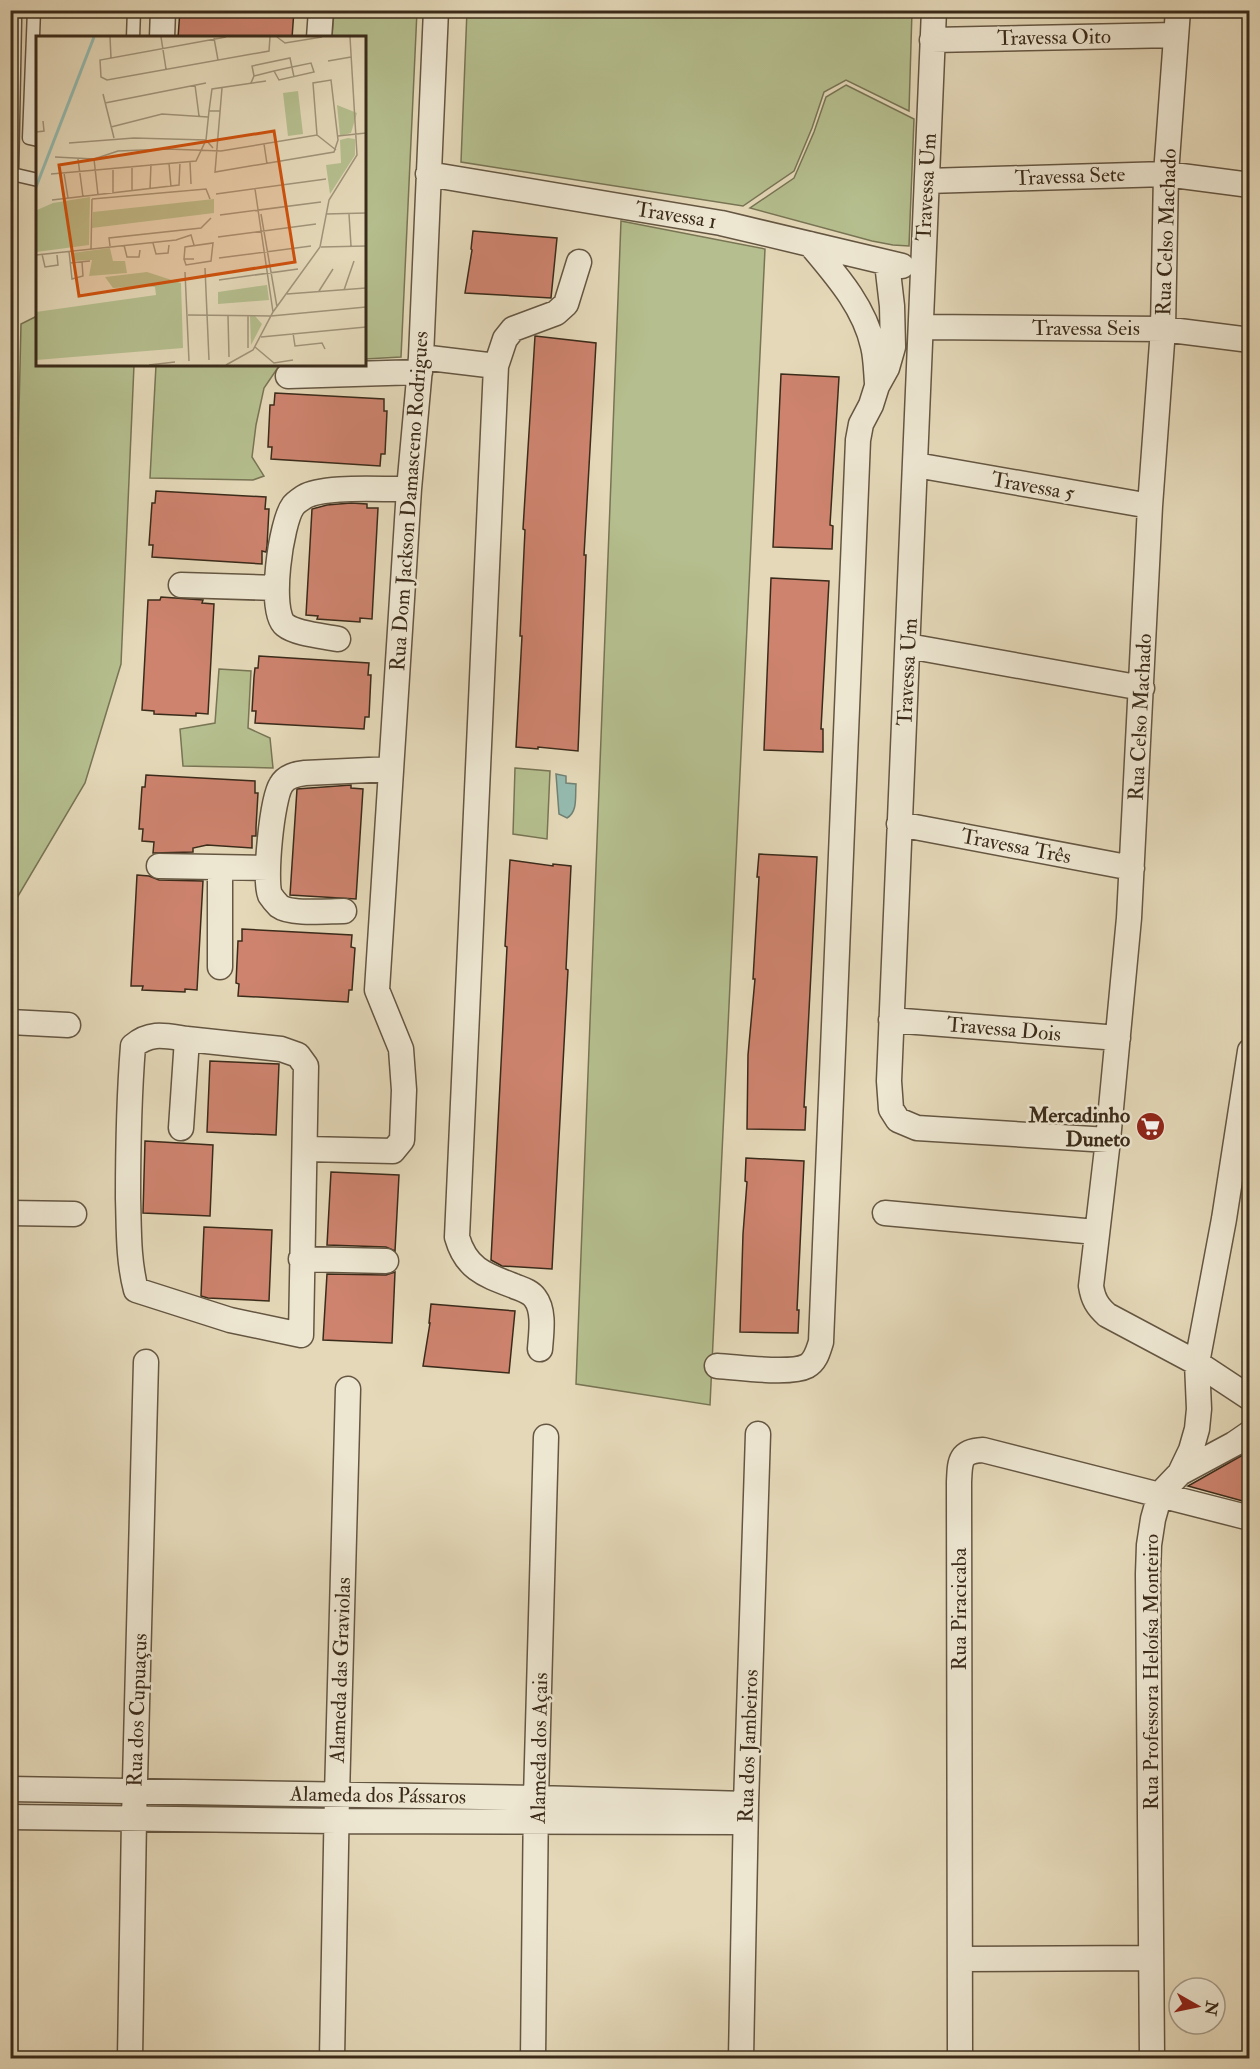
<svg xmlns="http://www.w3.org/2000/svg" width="1260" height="2069" font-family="'IM FELL Double Pica',serif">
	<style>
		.green { fill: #b5be8e; stroke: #787454; stroke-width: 1.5 }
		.water { fill: #95baaf; stroke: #718173; stroke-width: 1.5 }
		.building { fill: #cd836e; stroke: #3b2b1a; stroke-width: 1.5 }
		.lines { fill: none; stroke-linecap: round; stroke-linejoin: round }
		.lane-casing { stroke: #655642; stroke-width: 15 }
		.street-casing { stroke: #655642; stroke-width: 27 }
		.lane { stroke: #ede6d1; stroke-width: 12 }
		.street { stroke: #ede6d1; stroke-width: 24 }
		.labels { text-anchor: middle; stroke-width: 5; stroke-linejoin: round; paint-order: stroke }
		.street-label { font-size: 21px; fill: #3b2b1a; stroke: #ede6d1 }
		.poi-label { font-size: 21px; font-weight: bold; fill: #3b2b1a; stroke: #ede6d1; text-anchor: end }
		.inset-river { fill: none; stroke: #95baaf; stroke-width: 3 }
		.inset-road { fill: none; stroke: #a09379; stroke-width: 1.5 }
		.view { fill: #ce520e; fill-opacity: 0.15; stroke: #ce520e; stroke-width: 3 }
		.inset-edge { fill: none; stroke: #3b2b1a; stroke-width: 3 }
	</style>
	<rect width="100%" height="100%" fill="#e4d8b8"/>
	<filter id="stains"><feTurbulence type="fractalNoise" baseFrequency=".00333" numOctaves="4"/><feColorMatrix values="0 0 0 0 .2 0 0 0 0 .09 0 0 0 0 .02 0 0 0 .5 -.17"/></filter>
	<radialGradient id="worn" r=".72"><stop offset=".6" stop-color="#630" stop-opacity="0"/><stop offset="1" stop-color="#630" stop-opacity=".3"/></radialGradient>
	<path class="green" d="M467 10 912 11 909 111 846 80 824 92 812 128 794 171 743 206 461 162Z
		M334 11H417L401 357 365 359 364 38 332 37Z
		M846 85 914 119 909 246 893 245 872 241 750 208 794 178 814 132 826 97Z
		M621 221 765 249 710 1405 576 1384Z
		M37 316 38 364 134 365 121 664 85 783 11 908 10 568 16 538 21 324Z
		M156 365H300L279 366 264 388 256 425 252 457 264 476 253 480 150 478Z
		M219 669 251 671 248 728 270 738 273 768 183 766 180 729 215 723Z
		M515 768 550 771 547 839 513 834Z"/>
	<path class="water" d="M556 774 566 776V783L576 784C575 796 578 812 567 818L559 814Z"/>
	<path class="building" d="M180 10H294L292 38H178Z
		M473 231 557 238 551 298 465 293 472 250 471 249Z
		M535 336 596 343 584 555H586L578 751 538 747V749L516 747 522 636H520L525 530 523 529Z
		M781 374 839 377 830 525 833 526 832 549 773 547Z
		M275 393 384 399V411H387L385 454H381L380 466 271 459 272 447H268L270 405H274Z
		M156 491 266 497 265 509H269L267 546 266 552 262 551V564L152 557 153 545H149L152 503H155Z
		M351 503 367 504V508H378L372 619 360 618V622L317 619 318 616 306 615 312 509 327 505Z
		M771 578 829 581 821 729H823V752L764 750Z
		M161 597 203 600 202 603 214 604 208 714 196 713V716L154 714V711L142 710 148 600H160Z
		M259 656 369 663 368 675H371L369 717H365L364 729 255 723 256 711H252L254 677 255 668H258Z
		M146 775 255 781V793H258L256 827V836H252V848L207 845 193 848V852L153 853 154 842 142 841 143 829H139L142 787H145Z
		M351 785V788L363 789 356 899 290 895 297 789Z
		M759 854 817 857 804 1107H806L805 1130 747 1129 748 1055 755 979H753L759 877H757Z
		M510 860 553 866V864L571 866 566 969 568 970 552 1269 502 1266 491 1260 507 947 505 946Z
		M137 875 149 876 159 880 203 881 197 990 185 989V992L142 990 143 986H131Z
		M242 929 352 935 351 947 355 948 352 990H349L348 1002 238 996 239 984 236 983 238 941H242Z
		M210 1061 279 1064 276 1135 207 1132Z
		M145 1141 213 1145 210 1216 143 1213Z
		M746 1158 804 1161 797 1310H799L798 1333 740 1332 743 1234 747 1182 745 1181Z
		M331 1172 399 1175 395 1251 386 1247 327 1245Z
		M204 1227 272 1230 269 1301 208 1298 201 1296Z
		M395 1272 392 1343 323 1340 327 1274 386 1275Z
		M431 1304 515 1311 509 1373 423 1366 430 1323H429Z
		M1250 1451V1503L1188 1486 1241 1456Z"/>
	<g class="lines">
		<defs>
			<path id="lane" d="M34 10 29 138 38 140
				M10 19 15 20 12 174 38 180
				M133 38 134 10"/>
			<path id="street" d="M934 10 889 1081 891 1109 898 1120 917 1128 1108 1140
				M1178 10 1166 174 1163 329 1150 506 1129 918 1108 1140 1091 1286C1093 1299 1097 1306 1107 1315L1197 1363 1250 1398
				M162 38 163 10
				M319 38 321 10
				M932 40 1176 35
				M428 174 721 223 902 266
				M927 181 1166 174 1250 185
				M810 244C836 275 864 306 873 346 876 358 876 371 877 383
				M921 327 1163 329 1250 340
				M421 357 496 366 457 1237C466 1269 485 1275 514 1286 521 1289 530 1291 535 1298 545 1311 541 1334 540 1349
				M496 366 505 339 513 329 556 313 566 304 579 262
				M288 376 420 372
				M916 465 1150 506
				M181 585 276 588
				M338 639C324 636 296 634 285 625 268 612 281 522 293 506 295 503 301 499 304 497 324 485 384 490 409 489
				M908 646 1142 688
				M899 824 1132 868
				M159 866 268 868
				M220 868V967
				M344 911C328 911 291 915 279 906 277 904 272 898 270 895 264 880 272 799 281 785 286 776 296 774 305 773L391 769
				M891 1020 1118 1038
				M10 1022 68 1025
				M181 1128 187 1039 281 1049 298 1055 306 1066 301 1335 230 1320 136 1290C128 1260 129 1229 128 1198 128 1147 129 1096 133 1046 151 1031 166 1036 187 1039
				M306 1149 393 1151 402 1140 404 1090 401 1049 377 990 409 489 421 357 436 10
				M10 1213 74 1214
				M885 1213 1096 1232
				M301 1259 386 1261
				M717 1366C738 1367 790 1375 807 1366 816 1361 818 1351 821 1342L858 440 861 424 871 405 877 386 887 368 893 347 892 306 887 263
				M1180 1473 1234 1444 1250 1433
				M10 1789 536 1798 746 1804
				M10 1817 337 1821 745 1822
				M960 1959 1151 1958
				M130 2058 134 1819 146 1362
				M332 2058 337 1795 348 1389
				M533 2058 536 1798 546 1437
				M741 2058 746 1804 758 1434
				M960 2058 959 1482C960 1462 959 1451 983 1450L1250 1518
				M1152 2058 1148 1574 1149 1545 1153 1519 1160 1494 1180 1473 1191 1450 1197 1429 1199 1409 1197 1363 1224 1219 1250 1051"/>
		</defs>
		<use href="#lane" class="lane-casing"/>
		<use href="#street" class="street-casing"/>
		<use href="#lane" class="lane"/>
		<use href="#street" class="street"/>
	</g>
	<defs>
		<symbol id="supermarket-disc" viewBox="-11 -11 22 22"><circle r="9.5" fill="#8f2418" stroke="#ede6d1"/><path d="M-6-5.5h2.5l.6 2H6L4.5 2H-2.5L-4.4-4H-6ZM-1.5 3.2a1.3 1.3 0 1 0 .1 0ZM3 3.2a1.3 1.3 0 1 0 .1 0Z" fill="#fff"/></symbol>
	</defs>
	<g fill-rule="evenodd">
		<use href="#supermarket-disc" x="1134" y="1110" width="33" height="33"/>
	</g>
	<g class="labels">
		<g class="street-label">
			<text transform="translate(1054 37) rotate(-1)" y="7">Travessa Oito</text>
			<text transform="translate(1070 176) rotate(-2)" y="7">Travessa Sete</text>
			<text transform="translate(926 187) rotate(-87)" y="7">Travessa Um</text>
			<text transform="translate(676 215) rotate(9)" y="7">Travessa 1</text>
			<text transform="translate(1166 232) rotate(-88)" y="7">Rua Celso Machado</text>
			<text x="1086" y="335">Travessa Seis</text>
			<text transform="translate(1033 486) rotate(10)" y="7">Travessa 5</text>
			<text transform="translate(409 501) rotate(-86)" y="7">Rua Dom Jackson Damasceno Rodrigues</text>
			<text transform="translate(907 672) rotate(-87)" y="7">Travessa Um</text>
			<text transform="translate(1140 717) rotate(-87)" y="7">Rua Celso Machado</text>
			<text transform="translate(1016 846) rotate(11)" y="7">Travessa Três</text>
			<text transform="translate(1004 1029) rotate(5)" y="7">Travessa Dois</text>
			<text transform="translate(959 1609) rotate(-90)" y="7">Rua Piracicaba</text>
			<text transform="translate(340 1670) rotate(-88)" y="7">Alameda das Graviolas</text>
			<text transform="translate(1151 1672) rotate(-90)" y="7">Rua Professora Heloísa Monteiro</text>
			<text transform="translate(137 1710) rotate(-88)" y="7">Rua dos Cupuaçus</text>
			<text transform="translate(748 1746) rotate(-88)" y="7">Rua dos Jambeiros</text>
			<text transform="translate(539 1748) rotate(-89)" y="7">Alameda dos Açais</text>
			<text transform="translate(378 1795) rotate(1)" y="7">Alameda dos Pássaros</text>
		</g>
		<g class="poi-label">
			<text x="1130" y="1122">Mercadinho<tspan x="1130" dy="24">Duneto</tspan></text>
		</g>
	</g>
	<g transform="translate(36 36)">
		<rect width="330" height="330" fill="#e4d8b8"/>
		<path d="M262 55 267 98 252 100 247 57ZM301 69 321 77 315 97 304 100ZM312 102 319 103V119L294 158 290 129 305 127 304 104ZM54 161 53 209 0 216 1 174 17 167ZM178 163V177L56 192 57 176ZM74 212 77 225H89L91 237 53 240 56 224 36 225V217ZM111 236 145 247 147 312 0 324V276L120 259 119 251 111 250 77 252 69 241ZM231 249 233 264 182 268V256ZM214 280H219L226 288 215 309Z" fill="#b5be8e"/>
		<path class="inset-river" d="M0 151 58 1"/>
		<path class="inset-road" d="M74 1 75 22M125 1 130 33M190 1 64 24 65 41 71 44 233 15 234 1M241 1 249 7 286 1M178 2 182 24M292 25 315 21M218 40 216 30 254 22 258 41M215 47 218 40 238 35 256 31 275 27 278 36 243 44 238 35M159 49 163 80M186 52 179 136 298 116 302 104 295 44 277 47 281 99M67 58 78 102M69 67 170 47M173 75 176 53 230 45M75 91 126 78 172 81M0 96 8 95 7 85M302 100 330 97M33 107 98 102 170 104 177 112M228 108 231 128M19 121 58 123 82 115 131 113 185 115 281 99 300 114M42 123 47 161M58 123 62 159M154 126 155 148M133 127 135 151M28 137 32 162M15 138 160 125 170 104 173 75H184M114 153 115 128M219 153 237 276M96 155V130M77 157V132M180 158 290 143M56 163 170 153 174 163M16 164 143 149 144 126M225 178 241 271M290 178 330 177M313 178 315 210M184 179 285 166M182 201 280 188M117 207 120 218 132 217 133 209M88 209 91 221H103L104 214M74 210 73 202 165 192 175 182M285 211 330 210M55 213 56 163M33 215 36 243 47 240 46 226M6 218 9 231 22 229 21 219M0 219 140 204 155 199 158 209M183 222 275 210M148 223 150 229 175 225 177 207 149 211 148 223H158M34 227 54 225M169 232 173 324M149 236 153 325M183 244 262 233M308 254 318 225M283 255 297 233M251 258 330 252M152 279 235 280 330 271M212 279V312M192 280 193 321M257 297 259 310 286 307 289 313M225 301 330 291M219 311 238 327 257 324M113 329 139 326M190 329 217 314 237 276 284 211 293 164 321 119 314 1"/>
		<path class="view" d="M238 95 259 226 43 260 23 129Z"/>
		<rect width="330" height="330" class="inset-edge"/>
	</g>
	<rect width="1260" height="2069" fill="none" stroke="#e4d8b8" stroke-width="36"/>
	<rect x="12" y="12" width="1236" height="2045" fill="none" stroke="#3b2b1a" stroke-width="3"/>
	<rect x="18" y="18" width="1224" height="2033" fill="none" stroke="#3b2b1a" stroke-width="1.5"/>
	<g transform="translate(1197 2006) rotate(99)"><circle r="28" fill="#ede6d1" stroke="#a69b88" stroke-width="1.5"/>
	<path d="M0-4.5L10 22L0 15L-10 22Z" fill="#8f2418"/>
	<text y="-9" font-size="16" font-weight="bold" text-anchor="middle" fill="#3b2b1a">N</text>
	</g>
	<rect width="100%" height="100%" filter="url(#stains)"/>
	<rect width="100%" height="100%" fill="url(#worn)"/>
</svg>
